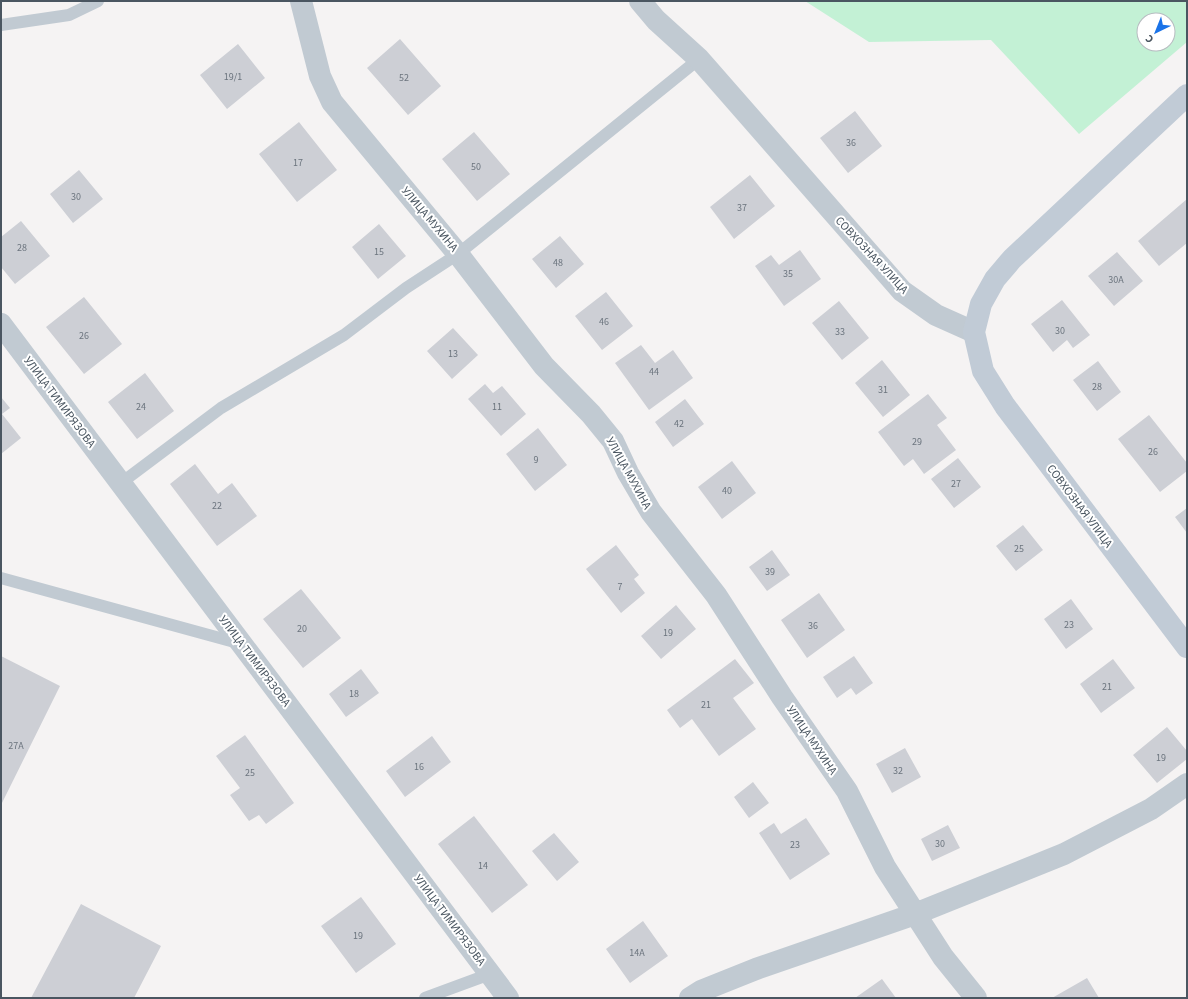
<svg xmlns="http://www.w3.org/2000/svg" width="1188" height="999" font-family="'Source Sans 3',sans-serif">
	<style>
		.green { fill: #c3f1d5; fill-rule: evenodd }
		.building { fill: #cdcfd5 }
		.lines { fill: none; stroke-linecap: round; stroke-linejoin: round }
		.lane { stroke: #c1cad2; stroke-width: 12 }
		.street { stroke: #c1cad2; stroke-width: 22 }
		.secondary { stroke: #c1cbd6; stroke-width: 22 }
		.labels { text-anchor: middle; stroke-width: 4; stroke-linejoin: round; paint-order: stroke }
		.number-label { font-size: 10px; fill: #6b747e }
		.street-label { font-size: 12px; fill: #4a5661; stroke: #fff }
	</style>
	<rect width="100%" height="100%" fill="#f5f3f3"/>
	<path class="green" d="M805 1H1187V42L1079 134 991 40 869 42ZM1144 20H1168V44H1144Z"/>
	<path class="building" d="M400 39 441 86 408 115 367 68Z
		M238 44 265 78 227 109 200 75Z
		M855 111 882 146 848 173 820 138Z
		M299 122 337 170 297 202 259 154Z
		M474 132 510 174 477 201 442 159Z
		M79 170 103 199 73 223 50 194Z
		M750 175 775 206 734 239 710 207Z
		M1187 199V243L1159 266 1138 241Z
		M21 221 50 256 15 284 1 267V237Z
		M379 224 406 256 378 279 352 247Z
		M560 236 584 264 556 288 532 259Z
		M800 250 821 279 784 306 755 266 771 255 779 265Z
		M1117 252 1143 281 1114 306 1088 276Z
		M606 292 633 326 602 350 575 316Z
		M84 297 122 344 84 374 46 327Z
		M1062 300 1090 335 1073 348 1067 340 1053 352 1031 324Z
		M839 301 869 338 842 360 812 323Z
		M453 328 478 355 452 379 427 351Z
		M641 345 655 363 673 350 693 378 649 410 615 363Z
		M882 360 910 395 883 417 855 383Z
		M1098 361 1121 392 1097 411 1073 380Z
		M145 373 174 411 137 439 108 402Z
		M485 384 493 393 502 386 526 414 501 436 468 399Z
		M928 394 947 418 937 425 956 450 924 474 913 459 904 466 878 432Z
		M1 397 10 408 2 414 21 438 1 454Z
		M685 399 704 424 673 447 655 422Z
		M1149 415 1187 463V471L1160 492 1118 439Z
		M538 428 567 465 535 491 506 454Z
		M958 458 981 487 954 508 931 479Z
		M732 461 756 493 722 519 698 487Z
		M195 464 218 494 232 483 257 516 217 546 170 484Z
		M1187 508V533L1175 517Z
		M1023 525 1043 550 1016 571 996 546Z
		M616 545 639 575 634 579 645 593 621 613 586 569Z
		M772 550 790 575 767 591 749 567Z
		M301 589 341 638 303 668 263 619Z
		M819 593 845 630 807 658 781 620Z
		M1071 599 1093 629 1066 649 1044 619Z
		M676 605 696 629 661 659 641 636Z
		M1 656 60 686 1 805Z
		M854 656 873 683 856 695 851 688 837 698 823 677Z
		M735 659 754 683 733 698 756 729 719 756 692 719 680 728 667 710Z
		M1113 659 1135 688 1101 713 1080 684Z
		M361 669 379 693 346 717 329 694Z
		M1167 727 1187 751V759L1157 783 1133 755Z
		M245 735 294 803 266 824 259 815 249 821 230 795 240 788 216 756Z
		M432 736 451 762 405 797 386 771Z
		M905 748 921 777 892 793 876 764Z
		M753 782 769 803 749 818 734 797Z
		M474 816 528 885 492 913 438 844Z
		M806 818 830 854 790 880 759 833 774 823 781 834Z
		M948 825 960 848 932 861 921 839Z
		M554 833 579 862 557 881 532 851Z
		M361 897 396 944 356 973 321 926Z
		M81 904 161 946 134 998H31Z
		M643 921 668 956 630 983 606 949Z
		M1087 978 1099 998H1052Z
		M882 979 896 998H855Z"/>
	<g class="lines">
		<path class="lane" d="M1 25 69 15 98 1
			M121 483 221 408 344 335 406 288 458 254 699 59
			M1 578 238 643
			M425 998 490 974"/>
		<path class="street" d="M301 1 320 76 332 102 458 254 544 366 591 414 613 441 628 473 651 512 716 595 782 697 847 791 885 867 943 957 976 998
			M640 1 656 20 699 59 902 291 936 315 974 332
			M1 324 508 998
			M690 998 701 991 756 969 915 914 1064 854 1151 809 1187 784"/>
		<path class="secondary" d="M1187 95 1012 259 995 279 981 304 974 332 983 371 1005 406 1187 647"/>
	</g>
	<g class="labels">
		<g class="number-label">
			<text x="233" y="80">19/1</text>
			<text x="404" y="81">52</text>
			<text x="851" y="146">36</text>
			<text x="298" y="166">17</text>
			<text x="476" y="170">50</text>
			<text x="76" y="200">30</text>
			<text x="742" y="211">37</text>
			<text x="22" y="251">28</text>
			<text x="379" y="255">15</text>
			<text x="558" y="266">48</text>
			<text x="788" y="277">35</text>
			<text x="1116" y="283">30А</text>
			<text x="604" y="325">46</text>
			<text x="1060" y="334">30</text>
			<text x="840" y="335">33</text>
			<text x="84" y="339">26</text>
			<text x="453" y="357">13</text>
			<text x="654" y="375">44</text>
			<text x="1097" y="390">28</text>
			<text x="883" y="393">31</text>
			<text x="141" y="410">24</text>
			<text x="497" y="410">11</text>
			<text x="679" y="427">42</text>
			<text x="917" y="445">29</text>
			<text x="1153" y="455">26</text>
			<text x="536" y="463">9</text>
			<text x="956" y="487">27</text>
			<text x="727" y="494">40</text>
			<text x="217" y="509">22</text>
			<text x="1019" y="552">25</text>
			<text x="770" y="575">39</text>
			<text x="620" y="590">7</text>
			<text x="1069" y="628">23</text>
			<text x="813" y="629">36</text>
			<text x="302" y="632">20</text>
			<text x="668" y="636">19</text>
			<text x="1107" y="690">21</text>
			<text x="354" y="697">18</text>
			<text x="706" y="708">21</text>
			<text x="16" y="749">27А</text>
			<text x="1161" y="761">19</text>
			<text x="419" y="770">16</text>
			<text x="898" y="774">32</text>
			<text x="250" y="776">25</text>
			<text x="940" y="847">30</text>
			<text x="795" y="848">23</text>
			<text x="483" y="869">14</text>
			<text x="358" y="939">19</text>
			<text x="637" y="956">14А</text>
		</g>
		<g class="street-label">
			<text transform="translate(430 219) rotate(50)" y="4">УЛИЦА МУХИНА</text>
			<text transform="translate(872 255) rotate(47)" y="4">СОВХОЗНАЯ УЛИЦА</text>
			<text transform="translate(60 402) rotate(53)" y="4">УЛИЦА ТИМИРЯЗОВА</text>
			<text transform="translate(629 473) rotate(61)" y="4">УЛИЦА МУХИНА</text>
			<text transform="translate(1080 506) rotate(53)" y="4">СОВХОЗНАЯ УЛИЦА</text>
			<text transform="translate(255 661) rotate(53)" y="4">УЛИЦА ТИМИРЯЗОВА</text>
			<text transform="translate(812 740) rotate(56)" y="4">УЛИЦА МУХИНА</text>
			<text transform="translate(450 920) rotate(53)" y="4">УЛИЦА ТИМИРЯЗОВА</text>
		</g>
	</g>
	<rect width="1188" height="999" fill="none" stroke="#4a5661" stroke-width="4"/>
	<g transform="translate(1156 32) rotate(223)"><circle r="19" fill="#ffffff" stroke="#b7bbc0"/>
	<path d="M0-3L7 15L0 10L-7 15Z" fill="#1a73e8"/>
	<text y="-6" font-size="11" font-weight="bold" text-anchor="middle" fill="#4a5661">С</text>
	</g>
</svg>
